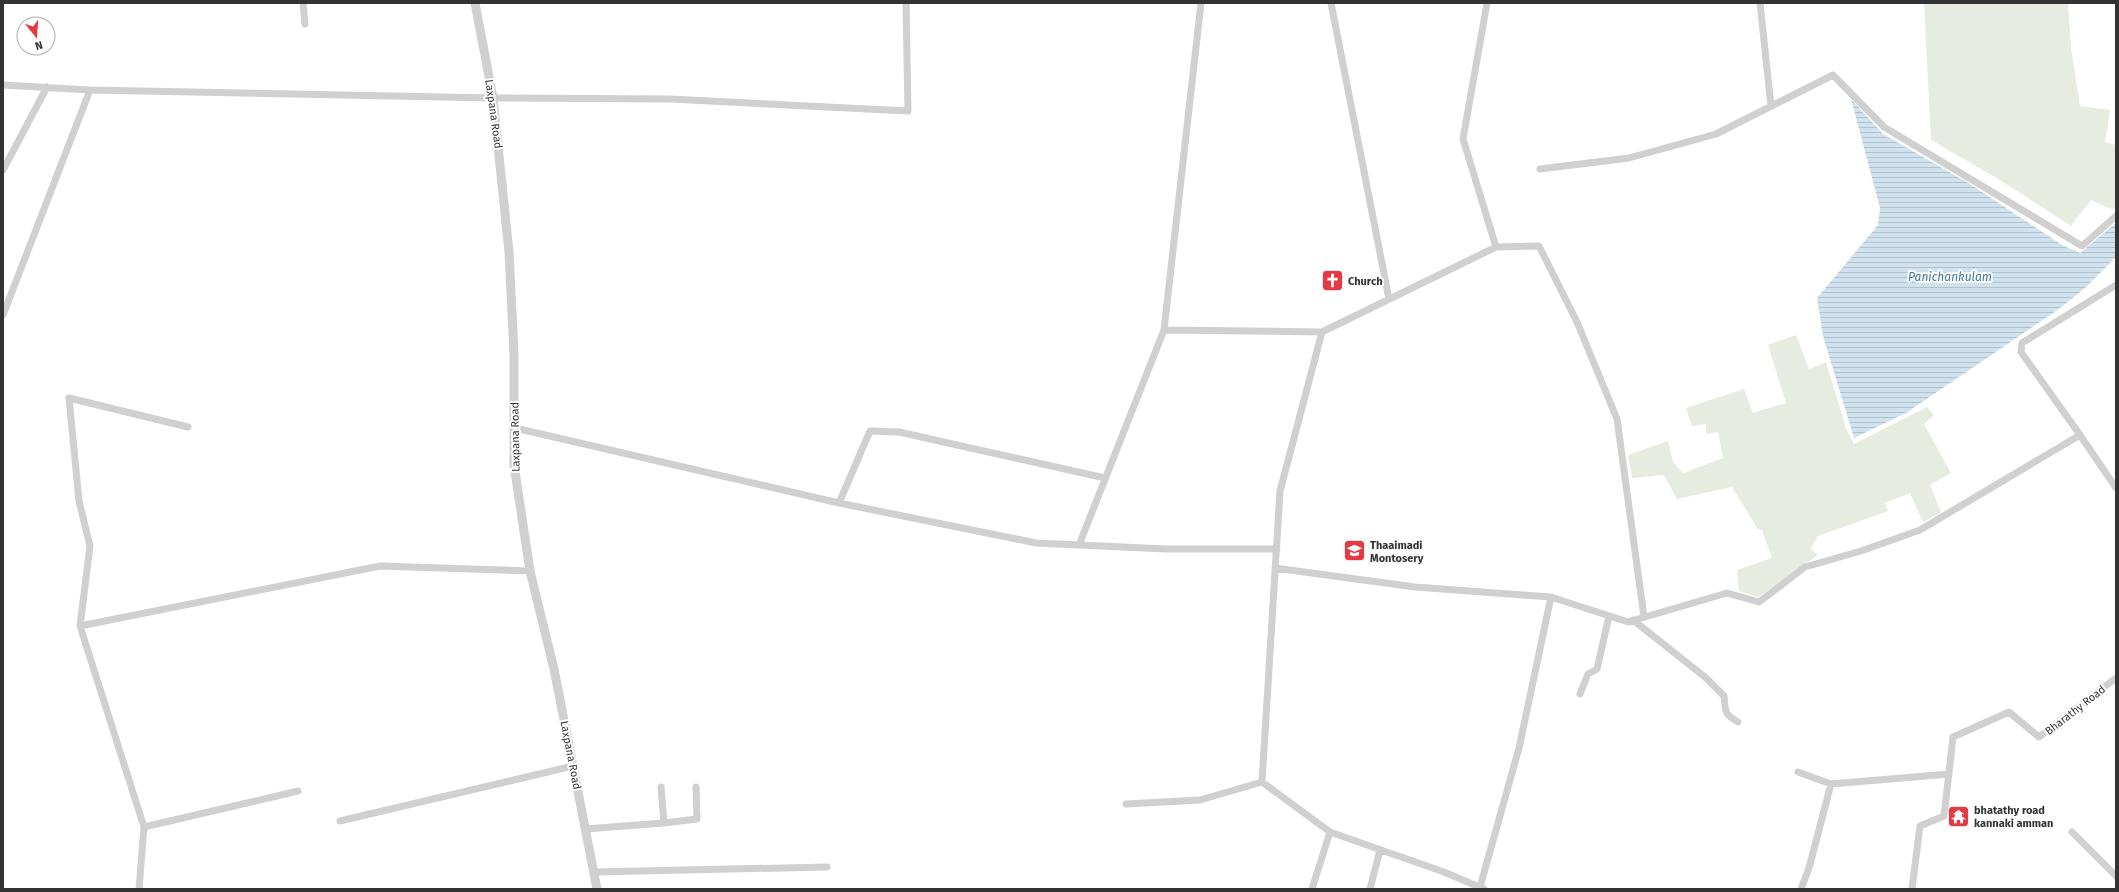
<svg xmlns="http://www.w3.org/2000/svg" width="2119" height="892" font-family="'Fira Sans',sans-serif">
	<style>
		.grass { fill: #e6ecdf }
		.water { fill: url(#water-rules) }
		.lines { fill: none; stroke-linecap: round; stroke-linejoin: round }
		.minor { stroke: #d0d0d0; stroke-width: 7 }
		.tertiary { stroke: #d0d0d0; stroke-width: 9 }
		.labels { text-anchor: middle; stroke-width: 4; stroke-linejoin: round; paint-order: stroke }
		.street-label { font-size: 11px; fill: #333; stroke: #fff }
		.poi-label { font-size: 11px; font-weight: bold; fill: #333; stroke: #fff; text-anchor: start }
		.water-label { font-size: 12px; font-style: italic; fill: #3f7597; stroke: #fff }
	</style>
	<defs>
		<pattern id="water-rules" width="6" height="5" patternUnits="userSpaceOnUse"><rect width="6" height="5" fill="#cfe2ee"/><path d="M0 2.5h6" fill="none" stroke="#b2c2cd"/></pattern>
	</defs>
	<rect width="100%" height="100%" fill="#fff"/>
	<path class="grass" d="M1924 3H2068L2071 48 2080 106 2110 110 2105 142 2116 145V207L2113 210 2091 200 2071 226 2000 180 1931 140Z
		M1796 335 1809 369 1826 362 1846 428 1854 444 1927 407 1934 415 1924 424 1951 473 1930 485 1941 512 1923 522 1910 493 1885 503 1888 511 1818 536 1810 549 1818 555 1758 597 1739 591 1737 570 1772 558 1762 530 1758 529 1732 487 1677 499 1664 475 1632 478 1628 455 1668 441 1673 462 1683 473 1723 458 1718 432 1706 434V424L1692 426 1686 408 1744 389 1753 413 1786 403 1768 345Z"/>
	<path class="water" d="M1851 99 1883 134 1970 184 2062 245 2080 253 2116 223V257L2085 288 2059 309 1906 413 1854 438 1823 336 1817 298 1878 225 1880 208Z"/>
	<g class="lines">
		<path class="minor" d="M303 3 305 24
			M1201 3 1164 330 1322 332 1496 247 1463 139 1487 3
			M1331 3 1389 299
			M1760 3 1771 106
			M3 85 90 90
			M1540 169 1629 158 1716 134 1833 75 1884 127 2082 246 2116 216
			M3 170 47 87
			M1496 247 1539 246 1577 322 1617 419 1644 617
			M3 315 90 90 493 98 670 99 908 111 906 3
			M1322 332 1280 491 1262 782 1330 832
			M515 428 839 503 1036 543 1166 549H1277
			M2080 435 2021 352 2022 343 2116 285
			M839 503 870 431 899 432 1105 478
			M1079 545 1164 330
			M1275 568 1415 587 1551 597 1628 622 1727 593 1759 602 1805 567 1861 551 1920 530 2080 435 2116 488
			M1633 620 1705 677 1724 696C1726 712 1723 713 1738 722
			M80 626 380 566 530 571
			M1580 694 1588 674 1597 669 1609 616
			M1798 772 1831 784 1949 774
			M1126 804 1200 800 1262 782
			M340 821 573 766
			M664 823 697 819 696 787
			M144 827 298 791
			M585 829 664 823 661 787
			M2072 832 2116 876
			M594 872 827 867
			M1480 887 1519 748 1551 597
			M139 889 144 827 80 626 90 546 79 501 69 398 188 427
			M1312 889 1330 832 1444 872 1484 889
			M1370 889 1380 850
			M1801 889 1809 868 1831 784
			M1912 889 1920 826 1944 816 1953 737 2009 712 2039 737 2116 678"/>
		<path class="tertiary" d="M475 3 493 98 509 252 514 354V465L530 571 554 669 597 889"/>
	</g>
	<defs>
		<symbol id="church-square" viewBox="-11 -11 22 22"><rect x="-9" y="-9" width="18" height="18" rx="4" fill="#e63946" stroke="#fff"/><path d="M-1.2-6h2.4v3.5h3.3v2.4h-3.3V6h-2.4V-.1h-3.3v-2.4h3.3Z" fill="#fff"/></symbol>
		<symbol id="school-square" viewBox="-11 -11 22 22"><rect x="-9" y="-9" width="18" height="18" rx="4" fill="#e63946" stroke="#fff"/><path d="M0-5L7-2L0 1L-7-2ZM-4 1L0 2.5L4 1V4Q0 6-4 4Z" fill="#fff"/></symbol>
		<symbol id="temple-square" viewBox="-11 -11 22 22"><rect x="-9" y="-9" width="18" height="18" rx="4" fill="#e63946" stroke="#fff"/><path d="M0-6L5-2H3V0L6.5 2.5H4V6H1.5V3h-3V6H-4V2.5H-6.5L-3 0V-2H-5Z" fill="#fff"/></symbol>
	</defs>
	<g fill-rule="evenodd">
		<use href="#church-square" x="1320" y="268" width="25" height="25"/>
		<use href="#school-square" x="1342" y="538" width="25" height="25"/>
		<use href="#temple-square" x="1946" y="804" width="25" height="25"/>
	</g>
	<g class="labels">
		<g class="street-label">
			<text transform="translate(494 114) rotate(82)" y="4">Laxpana Road</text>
			<text transform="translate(515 437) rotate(-91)" y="4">Laxpana Road</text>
			<text transform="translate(2075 710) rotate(-38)" y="4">Bharathy Road</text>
			<text transform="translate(571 755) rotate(79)" y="4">Laxpana Road</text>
		</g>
		<g class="poi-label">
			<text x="1348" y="285">Church</text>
			<text x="1370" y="549">Thaaimadi<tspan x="1370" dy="13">Montosery</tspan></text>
			<text x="1974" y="814">bhatathy road<tspan x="1974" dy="13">kannaki amman</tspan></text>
		</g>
		<g class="water-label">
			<text x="1950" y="281">Panichankulam</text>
		</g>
	</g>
	<rect width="2119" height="892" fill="none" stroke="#333333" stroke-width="8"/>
	<g transform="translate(36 36) rotate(163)"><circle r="19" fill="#ffffff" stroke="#adadad"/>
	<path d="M0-3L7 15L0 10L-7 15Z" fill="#e63946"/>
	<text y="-6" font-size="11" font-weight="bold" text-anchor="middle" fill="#333333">N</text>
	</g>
</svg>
